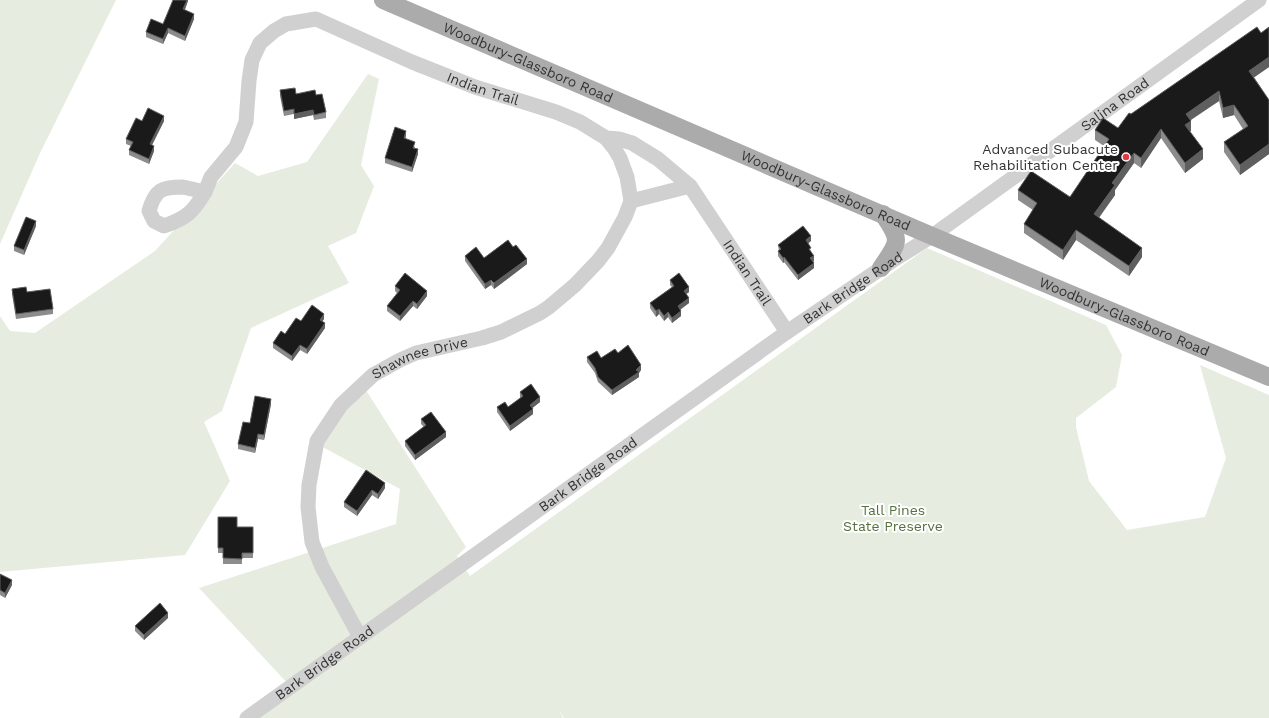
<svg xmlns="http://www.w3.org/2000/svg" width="1269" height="718" font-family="'Work Sans',sans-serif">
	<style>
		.green { fill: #e6ecdf }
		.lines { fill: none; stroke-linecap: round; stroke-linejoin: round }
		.minor { stroke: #d0d0d0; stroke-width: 15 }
		.major { stroke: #ababab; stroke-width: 18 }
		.wall { fill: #8c8c8c }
		.shaded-wall { fill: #5f5f5f }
		.building { fill: #1a1a1a; stroke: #5f5f5f }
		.poi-dot { fill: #e63946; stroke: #fff; stroke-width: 1.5 }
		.labels { text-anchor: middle; stroke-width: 4; stroke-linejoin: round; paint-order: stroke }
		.street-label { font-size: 14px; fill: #333; stroke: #fff }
		.poi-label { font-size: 14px; fill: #333; stroke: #fff; text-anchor: end }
		.park-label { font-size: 14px; fill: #56703f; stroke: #fff }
	</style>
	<rect width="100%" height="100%" fill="#fff"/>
	<path class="green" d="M0 0H116L41 151 0 244Z
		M368 74 379 79 361 165 374 186 356 233 328 246 349 283 251 328 222 411 204 422 230 481 185 555 0 572V316L10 331 35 333 155 251 235 163 258 176 307 162Z
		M927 248 1106 325 1122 355 1116 387 1076 418V427L1089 481 1127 530 1205 517 1226 458 1200 365 1269 395V718H564L558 709 563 718H249L291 687 199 588 396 524 400 489 319 445 362 384 466 547 457 556 470 576Z"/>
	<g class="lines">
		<g class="minor">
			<path d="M183 187 205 192C193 212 187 218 164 226L154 221 149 211C155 190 161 187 183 187Z"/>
			<path id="s1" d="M205 192 211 177 236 147 246 122 249 81 252 60 260 43 274 31 286 24 316 19 412 62 475 87 556 112 580 122 606 138 619 139 632 143 658 159 690 186 787 332"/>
			<path d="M631 201 690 186"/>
			<path id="s2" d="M360 637 322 567 312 542 308 507 309 485 317 441 341 405 373 375 400 360 416 353 482 338 501 332 540 313 549 307 575 285 598 261 608 248 625 217 631 201 627 177 620 158 614 148 606 138"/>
			<path id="s3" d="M247 718 787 332 892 261 932 236 1259 0"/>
		</g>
		<g class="major">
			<path id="s4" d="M383 0 932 236 1269 377"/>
			<path d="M881 268C899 241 902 242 883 214"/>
		</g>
	</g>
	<path class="wall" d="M188 0 185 10 194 19 185 41 168 33 163 44 146 37V32L163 24Z
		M1269 27V67L1254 77 1269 100V154L1240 175 1224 152V142L1243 129 1234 115 1223 118 1219 101 1191 120V131H1190L1203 159 1185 173 1161 138 1141 168 1134 163 1115 190V195L1099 218 1142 257 1129 276 1076 240 1063 260 1024 233V224L1033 210 1018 200V190L1070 197 1104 146 1095 140V130L1118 128 1131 114 1261 33Z
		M280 90 296 94 316 95 326 112V118L314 120 313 115 294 119V114L284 116 280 96Z
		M142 121H164L152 145 154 151 149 164 129 155V150L131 146 126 144V139Z
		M406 136 405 139 415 147V148L418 154 412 172 385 163V158Z
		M36 226 24 255 14 251V246Z
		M811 241 808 243 814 261 813 262 814 268 798 280 784 262 783 263 778 256V251H779L778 245Z
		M465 256 484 258 527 264 494 289 491 285 485 289 465 261Z
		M670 280 689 292 686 294 689 303 680 310 681 316 672 323 668 317 664 321 659 314 656 317 650 308V303L672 287 670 285Z
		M395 286 427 296 417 309 413 306 400 321 387 311V306L397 293 395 291Z
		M12 289 27 292 53 309V314L16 319 12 294Z
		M324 319 322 322 325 328 307 354 300 350 292 361 273 348V343L285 334 301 321Z
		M618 353 641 370 639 373V377L612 395 598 382 595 373 587 362V357L601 358Z
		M520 392 540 402 532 408 533 414 510 431 497 412V407H508L521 398 520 397Z
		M271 404 264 440 258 439 255 453 238 449V444L250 423Z
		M421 419 446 437 415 460 405 446V441L424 427 421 424Z
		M385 483V488L378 499 372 495 357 516 344 507V502Z
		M218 517 237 527H253V558H242V564H223V553H218Z
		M0 574 12 585 5 598 0 595Z
		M168 618 144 640 135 631V626Z"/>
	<path class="shaded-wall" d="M187 0H188V1L183 14V9Z
		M194 14V19L185 41V36Z
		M168 28V33L163 44V39Z
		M1269 57V67L1249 81V71Z
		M1219 91V101L1186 123V114Z
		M1234 105V115L1223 118V108Z
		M313 110V115L294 119V114Z
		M164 116V121L150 149V144Z
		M1191 121V131L1185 135V125Z
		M1161 129V138L1141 168V158Z
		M406 131V136L404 143V138Z
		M1269 144V154L1240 175V165Z
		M154 146V151L149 164V159Z
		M418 149V154L412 172V167Z
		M1203 149V159L1185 173V163Z
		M1134 153V163L1115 190V195L1094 224V214L1112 183Z
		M36 221V226L24 255V250Z
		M1076 230V240L1063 260V250Z
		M811 236V241L806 245V240Z
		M1142 248V257L1129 276V266Z
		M814 256V261L810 263V258Z
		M784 257V262L783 263V258Z
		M527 259V264L494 289V283Z
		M814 263V268L798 280V275Z
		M491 280V285L485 289V284Z
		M689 287V292L684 296V291Z
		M427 291V296L417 309V304Z
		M689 298V303L678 311V306Z
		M413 301V306L400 321V316Z
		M659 309V314L656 317V311Z
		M681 311V316L672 323V318Z
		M668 312V317L664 321V316Z
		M324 314V319L320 325V320Z
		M325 323V328L307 354V349Z
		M300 345V350L292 361V356Z
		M641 365V370L639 373V377L612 395V390Z
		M540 397V402L530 410V405Z
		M271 399V404L264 440V435Z
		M533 409V414L510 431V426Z
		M446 432V437L415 460V455Z
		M258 434V439L255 453V448Z
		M385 483V488L378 499V494Z
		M372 490V495L357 516V511Z
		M12 580V585L5 598V593Z
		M168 613V618L144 640V635Z"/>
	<path class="building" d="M173 0H187L183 9 194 14 185 36 168 28 163 39 146 32 151 19 163 24Z
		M1257 27 1261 33 1269 27V57L1249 71 1269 100V144L1240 165 1224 142 1248 126 1234 105 1223 108 1219 91 1186 114 1191 121 1185 125 1203 149 1185 163 1161 129 1141 158 1134 153 1112 183 1115 185 1094 214 1142 248 1129 266 1076 230 1063 250 1024 224 1037 203 1018 190 1031 171 1070 197 1109 139 1095 130 1103 118 1118 128 1129 113 1131 114Z
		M295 88 296 94 315 90 316 95 322 94 326 112 314 115 313 110 294 114V109L284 111 280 90Z
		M148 108 164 116 150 144 154 146 149 159 129 150 133 142 126 139 136 118 142 121Z
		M395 127 406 131 404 138 415 142 413 148 418 149 412 167 385 158Z
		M26 217 36 221 24 250 14 246Z
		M803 226 811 236 806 240 811 248 809 249 814 256 810 258 814 263 798 275 784 257 783 258 778 251 781 249 778 245Z
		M508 240 513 247 516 245 527 259 494 283 491 280 485 284 465 256 476 247 484 258Z
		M405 273 427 291 417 304 413 301 400 316 387 306 400 290 395 286Z
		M679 273 689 287 684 291 689 298 678 306 681 311 672 318 668 312 664 316 659 309 656 311 650 303 674 286 670 280Z
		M26 287 27 292 50 289 53 309 16 314 12 289Z
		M312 305 324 314 320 320 325 323 307 349 300 345 292 356 273 343 281 331 285 334 296 318 301 321Z
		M628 345 641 365 636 370 639 372 612 390 598 377 595 368 587 357 597 351 601 358 615 349 618 353Z
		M531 384 540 397 530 405 533 409 510 426 497 407 505 402 508 407 523 396 520 392Z
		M255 396 271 399 264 435 258 434 255 448 238 444 243 422 250 423Z
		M431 412 446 432 415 455 405 441 426 425 421 419Z
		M366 470 385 483 378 494 372 490 357 511 344 502Z
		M218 517H237V527H253V553H242V559L223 558V548H218Z
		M0 574 12 580 5 593 0 590Z
		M160 603 168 613 144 635 135 626Z"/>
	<circle class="poi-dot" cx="1126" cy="157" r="4"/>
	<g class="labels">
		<g class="street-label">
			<text dy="5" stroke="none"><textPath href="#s4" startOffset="158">Woodbury-Glassboro Road</textPath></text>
			<text dy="5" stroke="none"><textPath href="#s1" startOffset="407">Indian Trail</textPath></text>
			<text dy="5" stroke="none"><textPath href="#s3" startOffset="1063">Salina Road</textPath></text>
			<text dy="5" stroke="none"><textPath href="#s4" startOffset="482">Woodbury-Glassboro Road</textPath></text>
			<text dy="5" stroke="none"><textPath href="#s1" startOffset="743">Indian Trail</textPath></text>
			<text dy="5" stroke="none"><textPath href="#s3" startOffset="743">Bark Bridge Road</textPath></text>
			<text dy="5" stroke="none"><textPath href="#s4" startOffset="806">Woodbury-Glassboro Road</textPath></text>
			<text dy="5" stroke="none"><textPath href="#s2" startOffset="346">Shawnee Drive</textPath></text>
			<text dy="5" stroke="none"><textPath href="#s3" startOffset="419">Bark Bridge Road</textPath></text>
			<text dy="5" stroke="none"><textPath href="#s3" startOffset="95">Bark Bridge Road</textPath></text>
		</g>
		<g class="poi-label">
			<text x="1118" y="154">Advanced Subacute<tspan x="1118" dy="16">Rehabilitation Center</tspan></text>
		</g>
		<g class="park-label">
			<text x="893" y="515">Tall Pines<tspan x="893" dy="16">State Preserve</tspan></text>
		</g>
	</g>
</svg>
